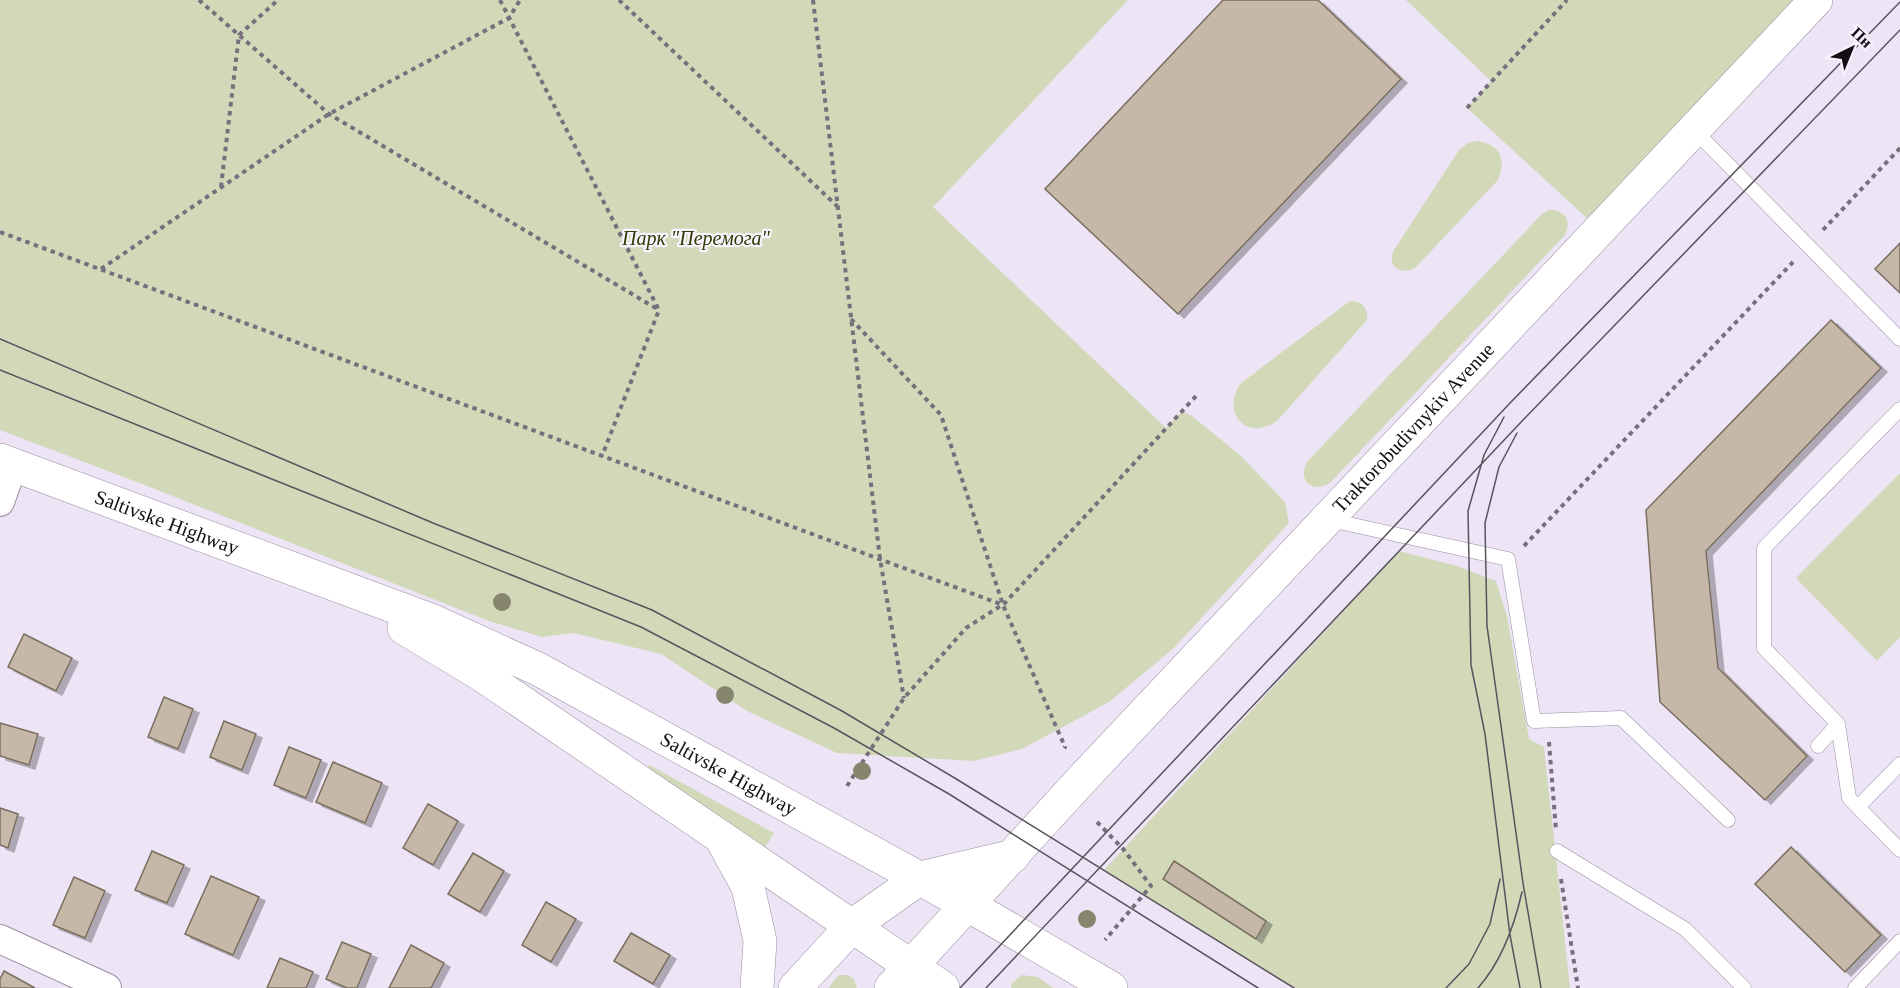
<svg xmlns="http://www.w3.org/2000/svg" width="1900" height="988" font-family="Georgia,serif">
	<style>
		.green { fill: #d1d9b9 }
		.building { fill: #c5b8a8; stroke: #796e5f; stroke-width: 1.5; filter: url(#shadow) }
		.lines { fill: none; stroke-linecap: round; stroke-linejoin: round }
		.lane-casing { stroke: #988fa0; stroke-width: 15 }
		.street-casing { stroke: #988fa0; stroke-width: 30 }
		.secondary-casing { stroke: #988fa0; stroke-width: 34 }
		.primary-casing { stroke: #988fa0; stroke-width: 34 }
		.path { stroke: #77707c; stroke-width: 4; stroke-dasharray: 4.5 4.5; stroke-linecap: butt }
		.lane { stroke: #fff; stroke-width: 14 }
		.street { stroke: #fff; stroke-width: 28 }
		.secondary { stroke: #fff; stroke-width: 33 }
		.primary { stroke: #fff; stroke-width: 33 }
		.tram { stroke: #59535d; stroke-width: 1.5 }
		.tree { fill: #86866f }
		.labels { text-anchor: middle; stroke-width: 4.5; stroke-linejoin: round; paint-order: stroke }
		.park-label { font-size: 20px; font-style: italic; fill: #313a00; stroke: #f8f3fe }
		.street-label { font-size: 20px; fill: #130f15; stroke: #f8f3fe }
	</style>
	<defs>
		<filter id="shadow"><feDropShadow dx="6" dy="4" stdDeviation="0" flood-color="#0004"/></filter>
	</defs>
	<rect width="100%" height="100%" fill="#ede4f6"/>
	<path class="green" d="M0 0H1128L933 207 1166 428 1182 411 1192 416 1241 456 1285 502 1289 523 1174 648 1109 702 1022 749 974 761 837 753 747 711 661 654 574 633 542 637 489 621 142 484 0 430Z
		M1406 0H1796L1589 220 1467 108 1491 81Z
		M1478 141C1500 145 1507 159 1498 180L1416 267C1401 277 1386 266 1394 250L1459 150 1468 143Z
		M1549 210C1565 209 1572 221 1565 235L1330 483C1312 494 1297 480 1307 462L1542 214Z
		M1350 301C1363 301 1368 308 1367 320L1277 421C1247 442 1221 413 1240 384Z
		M1900 473V637L1877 661 1796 578Z
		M1399 551 1457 566 1496 581 1507 616 1529 739 1544 747 1570 988H1294L1104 870Z
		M649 765 774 833 758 859 640 779Z
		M839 975H848L854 979 857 988H828Z
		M1022 975 1038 977 1053 988H1011L1012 983Z"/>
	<path class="building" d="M1223 0H1318L1401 79 1178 314 1045 189Z
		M1900 243V293L1875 269Z
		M1831 320 1881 368 1706 551 1718 668 1807 756 1765 800 1660 702 1646 510Z
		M24 634 72 658 56 691 8 667Z
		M164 697 193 709 178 749 148 737Z
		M224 721 256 734 242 770 210 757Z
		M0 723 38 734 29 765 0 756Z
		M289 747 321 760 306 798 274 785Z
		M333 762 382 783 365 823 316 802Z
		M428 804 458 821 433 865 403 848Z
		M0 808 18 814 8 848 0 845Z
		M1791 847 1881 935 1845 972 1755 884Z
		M152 851 184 865 167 903 135 890Z
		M473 853 504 871 480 912 448 894Z
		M1174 861 1266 921 1256 939 1163 879Z
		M211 876 259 897 233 955 185 934Z
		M74 877 105 891 85 938 53 925Z
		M546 902 576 919 551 962 522 945Z
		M631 933 670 955 653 984 614 961Z
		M342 942 371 954 357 988H347L326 979Z
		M411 945 444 963 431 988H389Z
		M280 958 313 972 306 988H267Z
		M4 971 35 988H0V979Z"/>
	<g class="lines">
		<defs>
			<path id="lane" d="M1694 130 1900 339
				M1330 520 1508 559 1534 721 1621 718 1728 820
				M1838 724 1849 798 1900 850
				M1818 746 1838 724 1764 648V548L1900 409
				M1858 807 1900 764
				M1557 851 1685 929 1744 988
				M1855 988 1900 941"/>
			<path id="street" d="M0 502 13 465
				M0 939 107 988"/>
			<g id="secondary">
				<path d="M721 838 748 887 760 941 757 988"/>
				<path d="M795 988 852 926 920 878 1013 856"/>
				<path id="s1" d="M891 988 1085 776 1816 0"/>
			</g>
			<g id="primary">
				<path id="s2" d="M0 460 433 621 538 669 968 905 1111 988"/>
				<path d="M404 628 482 675 943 988"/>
			</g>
		</defs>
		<use href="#lane" class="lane-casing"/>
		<use href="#street" class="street-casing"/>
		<use href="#secondary" class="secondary-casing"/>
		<use href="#primary" class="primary-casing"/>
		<path class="path" d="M199 0 329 114 659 310
			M500 0 659 310 602 456
			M619 0 837 206
			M813 0 880 559 904 698
			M1467 108 1567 0
			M221 187 239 35 278 0
			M1823 230 1900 148
			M0 232 1003 605 1197 395
			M101 269 329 114 509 18 520 0
			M851 319 941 415 1003 605 1065 747 1064 748
			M1524 546 1793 262
			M1549 742 1556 830
			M847 786 904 698 966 628 1002 605
			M1097 822 1124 850 1151 886 1105 940
			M1561 879 1578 988"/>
		<use href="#lane" class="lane"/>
		<use href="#street" class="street"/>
		<use href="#secondary" class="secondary"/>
		<use href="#primary" class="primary"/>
		<path class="tram" d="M0 339 433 523 652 610 842 711 958 780 1294 988
			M0 370 641 627 834 728 949 794 1258 988
			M1504 417 1484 455 1468 511 1471 665 1485 734 1510 935 1520 988
			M1517 433 1499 467 1485 523 1487 626 1523 883 1541 988
			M960 988 1511 402 1900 2
			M986 988 1524 419 1900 30
			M1446 988 1469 964 1490 924 1500 879
			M1478 988C1502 961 1514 927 1522 892"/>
	</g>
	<g class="tree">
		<circle cx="502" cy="602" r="9"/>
		<circle cx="725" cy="695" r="9"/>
		<circle cx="862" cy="771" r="9"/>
		<circle cx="1087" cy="919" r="9"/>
	</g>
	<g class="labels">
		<g class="park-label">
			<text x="696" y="245">Парк "Перемога"</text>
		</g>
		<g class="street-label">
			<text dy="7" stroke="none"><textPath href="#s1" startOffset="766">Traktorobudivnykiv Avenue</textPath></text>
			<text dy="7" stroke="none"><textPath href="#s2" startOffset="178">Saltivske Highway</textPath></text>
			<text dy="7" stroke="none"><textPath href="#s2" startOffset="795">Saltivske Highway</textPath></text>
		</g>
	</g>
	<g transform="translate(1852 48) rotate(43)" stroke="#f8f3fe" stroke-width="4.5" paint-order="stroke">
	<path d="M0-4.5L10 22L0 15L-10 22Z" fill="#130f15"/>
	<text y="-9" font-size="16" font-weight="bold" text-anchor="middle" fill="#130f15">Пн</text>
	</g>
</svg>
